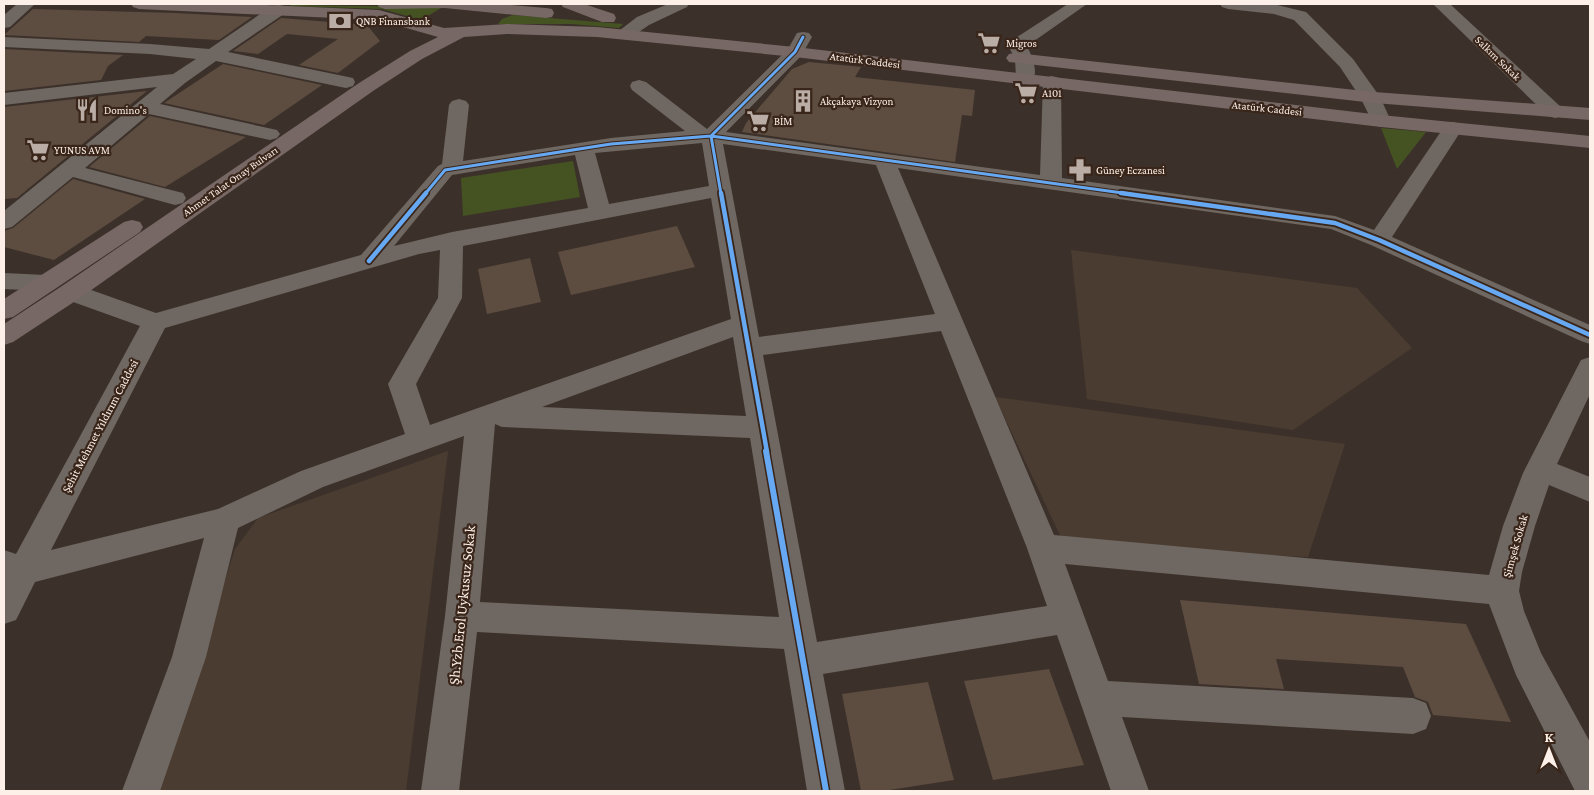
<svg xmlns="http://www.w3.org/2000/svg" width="1594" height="795" font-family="'Crimson Pro',serif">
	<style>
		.education { fill: #4a3c30 }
		.green { fill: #455222 }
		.building { fill: #5d4c40 }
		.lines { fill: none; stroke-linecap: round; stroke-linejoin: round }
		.minor { fill: #6f6761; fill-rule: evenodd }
		.major { fill: #776865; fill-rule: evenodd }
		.cycleway-far2-casing { stroke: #392519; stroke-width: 5 }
		.cycleway-far1-casing { stroke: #392519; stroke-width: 8 }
		.cycleway-casing { stroke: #392519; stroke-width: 9 }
		.cycleway-far2 { stroke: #66a8f1; stroke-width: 3 }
		.cycleway-far1 { stroke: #66a8f1; stroke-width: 4.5 }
		.cycleway { stroke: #66a8f1; stroke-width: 6 }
		.labels { text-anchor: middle; stroke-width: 4.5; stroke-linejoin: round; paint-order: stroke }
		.far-poi-label { font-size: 11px; fill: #fdf0e8; stroke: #392519; text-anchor: start }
		.far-street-label { font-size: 11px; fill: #fdf0e8; stroke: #392519 }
		.street-label { font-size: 12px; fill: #fdf0e8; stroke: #392519 }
		.near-street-label { font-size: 15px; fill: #fdf0e8; stroke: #392519 }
	</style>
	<rect width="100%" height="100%" fill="#3c312a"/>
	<path class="education" d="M1071 250 1357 288 1412 348 1293 430 1087 399Z
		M995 397 1345 444 1308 557 1065 546Z
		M448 451 406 791H158L235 549 258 518Z"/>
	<path class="green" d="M291 5 441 7V8L421 20 382 9 290 6Z
		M513 15 623 24 619 28 571 24H498L502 19Z
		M1381 128 1426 132 1397 169Z
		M573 161 580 197 463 216 461 178Z"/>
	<path class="building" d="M33 9 175 13 252 17 219 40 146 36 139 42 4 35Z
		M281 18 367 25 380 41 338 73 299 65 338 39 287 34 258 54 233 51Z
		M4 49 123 55 108 66 101 80 4 91Z
		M809 62 861 67 855 77 975 90 972 116 962 115 955 162 742 132 746 123 792 69Z
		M223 64 322 85 264 125 164 103Z
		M147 91 17 198 4 199V107Z
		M150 116 246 137 165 187 89 167Z
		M73 179 145 199 54 260 4 247V231L13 228Z
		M677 226 695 267 571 295 558 252Z
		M530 258 541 302 487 314 478 269Z
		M1180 600 1466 624 1511 722 1433 715 1428 702 1415 697 1403 667 1276 659 1284 689 1199 684Z
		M1049 669 1084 765 993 780 964 681Z
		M928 682 954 780 883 791H861L842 694Z"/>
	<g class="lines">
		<path class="minor" d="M17 4H35L10 27 4 28V15Z
			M668 4H689L687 7 649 25 630 38 624 39 618 38 615 34 637 17Z
			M1068 4H1087L1027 46C1032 56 1039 72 1032 82L1025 84 1018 82 1016 78 1015 59 1008 45 1011 41Z
			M1220 4H1273L1306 12 1353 59 1380 97 1391 121 1388 125 1381 127 1374 125 1360 97 1340 67 1294 20 1274 14 1228 9 1222 7Z
			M1433 4H1450L1562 108 1565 112 1562 116 1555 118 1548 116Z
			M278 5 284 6 286 10 284 14 228 52 353 78 355 82 353 86 346 88 216 61 185 83 160 104 277 130 280 134 277 138 270 140 149 114 85 168 183 193 186 198 183 203 175 205 73 177 12 227 4 229V211L157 87 4 105V93L173 74 196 59 150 54 4 47V37L150 44 209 49 272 6Z
			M803 32 809 33 812 37 801 56 726 132 1040 175 1043 82 1045 78 1052 76 1059 78 1061 82 1062 178 1335 216 1374 230 1446 124 1453 122 1460 124 1463 128 1392 237 1590 325V344L1581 341 1371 245 1331 229 898 168 1054 535 1489 575 1503 526 1523 473 1581 360 1590 357V394L1557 464 1590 477V502L1549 485 1535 526 1522 572 1519 591 1524 611 1541 653 1590 742V791H1575L1516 675 1489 604 1065 564 1108 681 1413 698 1426 703 1431 716 1426 729 1413 734 1122 717 1149 791H1111L1057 635 823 674 845 791H807L784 649 477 632 459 791H421L445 616 464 436 323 487 238 528 206 657 160 791H122L172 657 204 538 35 582 16 620 4 624V550L16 554 140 326 62 298 59 292 62 286 71 284 80 286 156 313 361 255 438 166 442 164 449 105 452 101 459 99 466 101 469 105 463 161 611 138 685 131 632 90 630 86 632 82 639 80 646 82 707 129 788 49 797 33ZM702 143 709 186 609 204 595 153ZM723 144 876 165 935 314 759 337ZM575 155 588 208 452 232 394 246 452 175ZM711 198 731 319 430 425 416 384 462 298 463 246ZM440 250 438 298 388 384 405 434 301 471 218 509 51 550 165 328 419 254ZM941 331 1027 548 1047 606 817 642 763 355ZM733 337 746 416 542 407ZM495 424 502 427 750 438 779 617 480 602Z
			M4 273 46 275 55 277 58 283 55 289 46 291 4 289Z"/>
		<path class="major" d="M131 4H242L379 10 444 28 507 24 597 27 795 47 1381 115 1590 136V148L1381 127 795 57 597 37 507 34 464 37 422 59 373 91 80 298 13 342 4 345V324L62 286 359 83 410 51 438 37 378 20 139 9 133 7Z
			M377 4H499L546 8 552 9 554 13 552 17 546 18 445 8 385 9 379 7Z
			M561 4H584L614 14 616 18 614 22H602L563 7Z
			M1015 53 1374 92 1590 108V120L1374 103 1009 62 1006 58 1009 54Z
			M132 220 140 222 143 227 140 232 13 317 4 319V299L124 222Z"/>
		<defs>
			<path id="cycleway-far2" d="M425 194 445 170 611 144 711 136 1130 194
				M721 194 711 136 795 52 803 37"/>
			<path id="cycleway-far1" d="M721 193 767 452
				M1121 193 1335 223 1379 240 1590 335
				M369 261 426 193"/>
			<path id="cycleway" d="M766 451 826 791"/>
		</defs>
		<use href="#cycleway-far2" class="cycleway-far2-casing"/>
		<use href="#cycleway-far1" class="cycleway-far1-casing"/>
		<use href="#cycleway" class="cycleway-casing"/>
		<use href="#cycleway-far2" class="cycleway-far2"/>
		<use href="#cycleway-far1" class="cycleway-far1"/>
		<use href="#cycleway" class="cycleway"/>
	</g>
	<defs>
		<symbol id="bank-bare" viewBox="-9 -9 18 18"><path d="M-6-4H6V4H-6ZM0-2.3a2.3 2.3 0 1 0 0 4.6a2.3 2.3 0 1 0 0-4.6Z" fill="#b9ada6" stroke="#392519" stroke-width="2.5" paint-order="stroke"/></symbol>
		<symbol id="supermarket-bare" viewBox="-9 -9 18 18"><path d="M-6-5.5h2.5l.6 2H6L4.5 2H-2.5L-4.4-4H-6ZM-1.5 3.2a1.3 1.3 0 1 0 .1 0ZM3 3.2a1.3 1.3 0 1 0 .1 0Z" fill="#b9ada6" stroke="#392519" stroke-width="2.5" paint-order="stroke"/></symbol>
		<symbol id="building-bare" viewBox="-9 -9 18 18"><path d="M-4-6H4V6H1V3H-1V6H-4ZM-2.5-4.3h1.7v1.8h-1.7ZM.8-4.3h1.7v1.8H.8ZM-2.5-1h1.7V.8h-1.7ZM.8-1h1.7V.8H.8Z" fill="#b9ada6" stroke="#392519" stroke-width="2.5" paint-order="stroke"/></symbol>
		<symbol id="restaurant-bare" viewBox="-9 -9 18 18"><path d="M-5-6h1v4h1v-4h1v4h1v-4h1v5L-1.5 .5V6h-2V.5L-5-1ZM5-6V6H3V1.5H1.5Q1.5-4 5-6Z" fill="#b9ada6" stroke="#392519" stroke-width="2.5" paint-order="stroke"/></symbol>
		<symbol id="pharmacy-bare" viewBox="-9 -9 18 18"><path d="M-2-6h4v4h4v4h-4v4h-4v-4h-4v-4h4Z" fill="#b9ada6" stroke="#392519" stroke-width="2.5" paint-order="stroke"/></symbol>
	</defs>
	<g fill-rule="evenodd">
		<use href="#bank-bare" x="324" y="5" width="32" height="32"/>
		<use href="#supermarket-bare" x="973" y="27" width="32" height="32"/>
		<use href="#supermarket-bare" x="1010" y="77" width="32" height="32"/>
		<use href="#building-bare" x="787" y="85" width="32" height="32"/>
		<use href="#restaurant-bare" x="71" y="94" width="32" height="32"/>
		<use href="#supermarket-bare" x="742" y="105" width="32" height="32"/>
		<use href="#supermarket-bare" x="22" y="134" width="32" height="32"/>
		<use href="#pharmacy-bare" x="1064" y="154" width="32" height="32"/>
	</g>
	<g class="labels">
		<g class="far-poi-label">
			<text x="356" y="25">QNB Finansbank</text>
			<text x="1006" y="47">Migros</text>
			<text x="1042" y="97">A101</text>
			<text x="820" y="105">Akçakaya Vizyon</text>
			<text x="104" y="114">Domino's</text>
			<text x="774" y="125">BİM</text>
			<text x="54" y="154">YUNUS AVM</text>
			<text x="1096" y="174">Güney Eczanesi</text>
		</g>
		<g class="far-street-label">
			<text transform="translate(1498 58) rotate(44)" y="4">Salkım Sokak</text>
			<text transform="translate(865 60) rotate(7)" y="4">Atatürk Caddesi</text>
			<text transform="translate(1267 108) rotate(6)" y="4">Atatürk Caddesi</text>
			<text transform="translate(230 181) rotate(-35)" y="4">Ahmet Talat Onay Bulvarı</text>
		</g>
		<g class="street-label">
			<text transform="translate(100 426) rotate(-62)" y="4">Şehit Mehmet Yıldırım Caddesi</text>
			<text transform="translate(1515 546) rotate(-74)" y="4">Şimşek Sokak</text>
		</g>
		<g class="near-street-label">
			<text transform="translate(462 605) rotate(-84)" y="5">Şh.Yzb.Erol Uykusuz Sokak</text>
		</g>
	</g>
	<rect width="1594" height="795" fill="none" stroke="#fdf0e8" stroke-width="10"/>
	<g transform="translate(1549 750)" stroke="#392519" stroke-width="4" paint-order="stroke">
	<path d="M0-4L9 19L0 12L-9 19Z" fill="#fdf0e8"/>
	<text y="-8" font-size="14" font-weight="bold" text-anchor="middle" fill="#fdf0e8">K</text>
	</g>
</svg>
